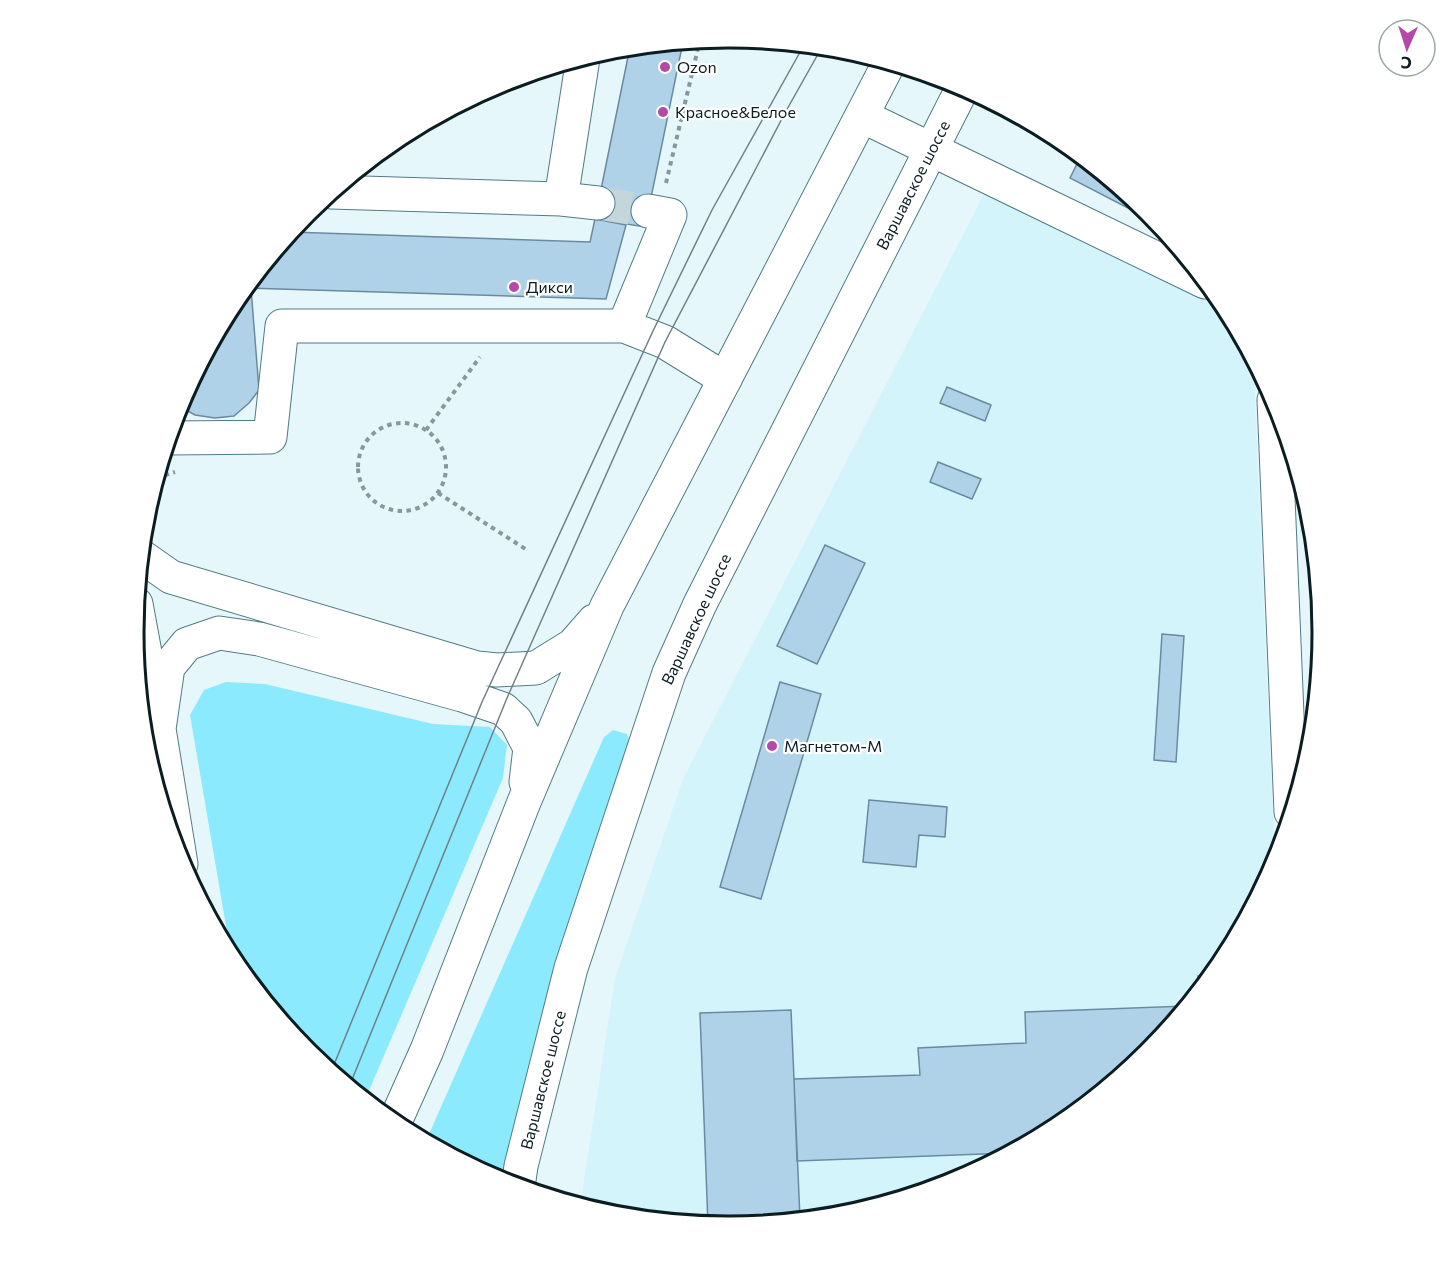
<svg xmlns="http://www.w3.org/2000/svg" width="1455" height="1264" font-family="Commissioner,sans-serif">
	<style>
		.built { fill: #d3f4fb }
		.green { fill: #8beafe }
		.building { fill: #b0d2e9; stroke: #6a8a9f; stroke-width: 1.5 }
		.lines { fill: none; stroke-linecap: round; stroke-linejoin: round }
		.minor-tunnel { stroke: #c5d6db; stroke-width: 33; stroke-dasharray: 33 16; stroke-linecap: butt }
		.minor-casing { stroke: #517b84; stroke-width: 35 }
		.major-casing { stroke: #517b84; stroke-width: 35 }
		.path { stroke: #87989d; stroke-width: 4; stroke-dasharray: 4.5 4.5; stroke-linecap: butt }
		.minor { stroke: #fff; stroke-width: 33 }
		.major { stroke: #fff; stroke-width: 33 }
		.tram { stroke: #708186; stroke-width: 1.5 }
		.poi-dot { fill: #b549a8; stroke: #fff; stroke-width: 2 }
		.labels { text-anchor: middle; stroke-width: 4.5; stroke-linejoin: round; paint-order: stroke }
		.poi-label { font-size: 16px; fill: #0c1d21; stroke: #fff; text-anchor: start }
		.street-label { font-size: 16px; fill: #0c1d21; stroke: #fff }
		.rim { fill: none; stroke: #0c1d21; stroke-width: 3 }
	</style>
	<rect width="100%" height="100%" fill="#e6f7fc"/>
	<path class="built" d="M986 190 1219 302 1227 310 1249 353 1254 378 1275 864 1222 963 1148 1053 1058 1126 955 1181 843 1215 728 1226 611 1215 580 1206 615 978 683 779Z"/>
	<path class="green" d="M226 682 265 684 433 724 490 727 507 745 503 778 365 1100 307 1052 232 961 190 715 204 690Z
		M613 730 627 734 630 742 512 1185 500 1181 426 1141 604 737Z"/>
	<path class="building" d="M683 42 645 227 595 219 630 47Z
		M1081 156 1148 212 1151 215 1149 219 1070 178Z
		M595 219 626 225 606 299 244 288 290 232 590 242Z
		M244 288H251L259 390 249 403 234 416 215 418 195 415 184 409 179 403 233 301Z
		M947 387 991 405 985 421 940 403Z
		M938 462 981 479 972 499 930 482Z
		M825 545 865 563 817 664 777 646Z
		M1162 634 1184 636 1176 762 1154 760Z
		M780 682 821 694 761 899 720 887Z
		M869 800 947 807 945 837 919 835 916 867 863 862Z
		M1198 976H1211L1198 991Z
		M1186 1006 1148 1053 1057 1126 1009 1153 797 1161 794 1079 920 1075 918 1048 1026 1043 1025 1012Z
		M791 1010 800 1219 728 1226 708 1225 700 1013Z"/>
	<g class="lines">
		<path class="minor-tunnel" d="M598 203 648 211"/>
		<defs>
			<path id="minor" d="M862 116 1205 282
				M331 192 561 199 583 58
				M561 199 598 203
				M624 326 670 215 648 211
				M1274 400 1291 812
				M168 438 270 437 282 326H624L665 342 725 379"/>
			<path id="major" d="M141 556 171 577 477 668 497 670 536 668 573 645 594 621
				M136 604 159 729 181 864
				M159 729 168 667 187 644 219 633 259 639 462 695 503 709 516 721 530 748 526 782
				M394 1124 427 1050 524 802 607 606 889 63
				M518 1187 521 1166 571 968 669 673 700 604 963 87"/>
		</defs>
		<use href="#minor" class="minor-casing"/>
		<use href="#major" class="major-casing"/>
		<path class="path" d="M666 183 700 40
			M358 467a44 44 0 1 1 88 0a44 44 0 1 1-88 0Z
			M426 430 480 357
			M156 478 175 472
			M438 493 527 550"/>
		<use href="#minor" class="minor"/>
		<use href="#major" class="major"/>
		<path class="tram" d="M331 1072 482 702 653 331 712 210 804 45
			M349 1087 507 698 665 342 786 111 822 47"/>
	</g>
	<g class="poi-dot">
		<circle cx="665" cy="67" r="6"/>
		<circle cx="663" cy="112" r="6"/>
		<circle cx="514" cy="287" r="6"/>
		<circle cx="772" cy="746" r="6"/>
	</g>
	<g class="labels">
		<g class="poi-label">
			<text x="677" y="73">Ozon</text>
			<text x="675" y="118">Красное&amp;Белое</text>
			<text x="526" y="293">Дикси</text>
			<text x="784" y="752">Магнетом-М</text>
		</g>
		<g class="street-label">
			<text transform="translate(913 185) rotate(-63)" y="6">Варшавское шоссе</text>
			<text transform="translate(696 619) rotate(-65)" y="6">Варшавское шоссе</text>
			<text transform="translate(543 1080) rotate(-76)" y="6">Варшавское шоссе</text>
		</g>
	</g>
	<path d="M0 0H1455V1264H0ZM144 632a584 584 0 1 1 1168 0a584 584 0 1 1-1168 0Z" fill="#fff" fill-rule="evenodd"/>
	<path class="rim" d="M144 632a584 584 0 1 1 1168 0a584 584 0 1 1-1168 0Z"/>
	<g transform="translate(1407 48) rotate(183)"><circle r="28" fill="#ffffff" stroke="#9ea5a6" stroke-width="1.5"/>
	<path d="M0-4.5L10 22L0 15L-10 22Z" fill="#b549a8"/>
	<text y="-9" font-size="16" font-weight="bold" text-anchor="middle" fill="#0c1d21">С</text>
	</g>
</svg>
